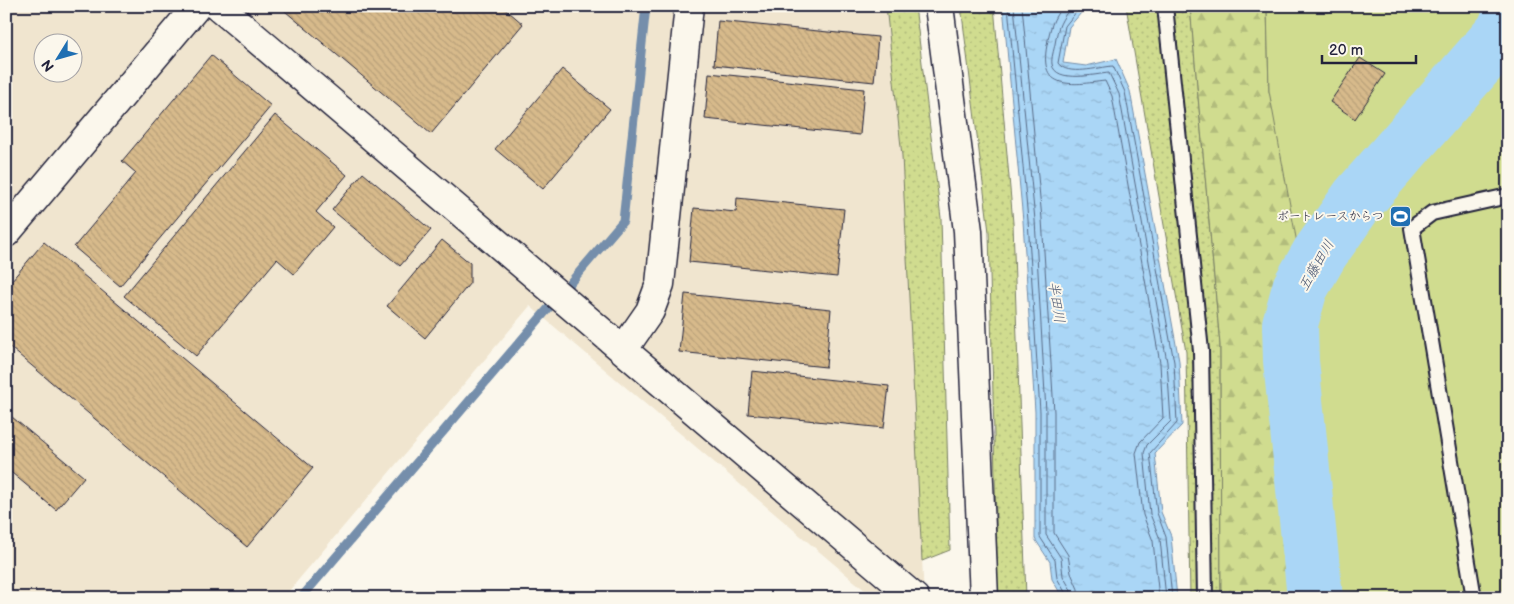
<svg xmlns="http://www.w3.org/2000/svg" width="1514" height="604" font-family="'Balsamiq Sans','Klee One',sans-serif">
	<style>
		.built { fill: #f0e5cf; fill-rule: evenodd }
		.grass { fill: url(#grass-dots); stroke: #797f65 }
		.forest { fill: url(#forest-firs); stroke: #797f65 }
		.pitch { fill: #d0dc8f; stroke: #797f65 }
		.water { fill: url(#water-ripples); stroke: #748eab }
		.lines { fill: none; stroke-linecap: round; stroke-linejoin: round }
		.shore { stroke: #586a86; stroke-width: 1 }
		.stream { stroke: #748eab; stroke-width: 9 }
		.river { stroke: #aad6f6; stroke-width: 56 }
		.building { fill: url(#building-back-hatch); stroke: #22223b }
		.lane-casing { stroke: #22223b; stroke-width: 18 }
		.street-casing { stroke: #22223b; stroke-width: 31 }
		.secondary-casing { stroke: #22223b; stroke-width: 31 }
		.lane { stroke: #fbf7ec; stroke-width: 14 }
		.street { stroke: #fbf7ec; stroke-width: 28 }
		.secondary { stroke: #fbf7ec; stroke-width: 28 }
		.labels { text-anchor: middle; stroke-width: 4; stroke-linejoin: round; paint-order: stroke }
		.poi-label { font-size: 12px; fill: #22223b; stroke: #fbf7ec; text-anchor: end }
		.water-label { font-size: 14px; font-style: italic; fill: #4b5873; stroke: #fbf7ec }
	</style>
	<defs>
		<pattern id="grass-dots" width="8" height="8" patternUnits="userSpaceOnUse" patternTransform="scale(1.25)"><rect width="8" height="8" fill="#d0dc8f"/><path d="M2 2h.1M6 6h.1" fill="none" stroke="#b2bc7c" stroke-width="1.8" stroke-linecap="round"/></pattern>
		<pattern id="forest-firs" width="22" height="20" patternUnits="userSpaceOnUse" patternTransform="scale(1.25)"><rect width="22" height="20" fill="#d0dc8f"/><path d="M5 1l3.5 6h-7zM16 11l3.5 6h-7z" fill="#b2bc7c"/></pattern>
		<pattern id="water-ripples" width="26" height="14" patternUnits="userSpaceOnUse" patternTransform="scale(1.25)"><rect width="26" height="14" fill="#aad6f6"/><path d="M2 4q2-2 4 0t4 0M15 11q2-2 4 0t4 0" fill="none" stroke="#92b7d4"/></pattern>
		<pattern id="building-back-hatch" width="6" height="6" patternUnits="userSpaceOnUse" patternTransform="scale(1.25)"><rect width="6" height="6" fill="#d7ba8b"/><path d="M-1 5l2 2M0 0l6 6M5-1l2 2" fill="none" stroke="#b8a079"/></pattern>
	</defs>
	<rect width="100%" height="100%" fill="#fbf7ec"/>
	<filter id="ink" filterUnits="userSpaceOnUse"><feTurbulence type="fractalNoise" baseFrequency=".02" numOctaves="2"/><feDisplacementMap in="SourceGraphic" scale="10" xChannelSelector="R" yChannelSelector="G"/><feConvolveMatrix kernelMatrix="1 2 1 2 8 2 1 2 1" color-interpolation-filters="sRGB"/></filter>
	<g filter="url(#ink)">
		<path class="built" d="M6 6H886L902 156 924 598H874L530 306 283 598H6ZM42 42H72V72H42Z"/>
		<path class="grass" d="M886 6H915L941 218 950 550 922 561 902 156Z
			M961 6H994L1013 223 1026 598H998L989 232Z
			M1126 6H1190L1220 345 1221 598H1190L1186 352Z"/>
		<path class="forest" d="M1190 6H1267L1269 91 1405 598H1221L1220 345Z"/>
		<path class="pitch" d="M1267 6H1508V598H1337L1315 341 1269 91Z"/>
		<path class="water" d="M1003 6H1087L1069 27 1063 63 1086 66 1116 59 1130 91 1179 361 1182 425 1155 453 1161 512 1171 536 1177 598H1059L1060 593 1052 579 1050 562 1035 539V412L1023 221Z"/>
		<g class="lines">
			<path class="shore" d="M1008 6 1028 220 1040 412V537L1055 560 1057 578 1065 592 1064 598
				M1014 6 1035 220 1046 412V535L1061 558 1063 576 1071 590 1070 598
				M1022 6 1042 219 1054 412V533L1068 555 1071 573 1078 589V598
				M1063 6C1052 19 1050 29 1047 45 1038 91 1072 85 1105 81L1112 96 1160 363 1163 418 1140 442 1136 453 1143 515 1153 541 1159 598
				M1072 6C1060 21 1058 26 1055 44 1054 50 1051 58 1052 64 1055 84 1096 74 1109 73L1119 94 1167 362 1171 421 1147 445 1144 453 1150 514 1160 539 1166 598
				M1081 6 1065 26 1058 63C1067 77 1099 67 1113 66L1125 92 1174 362 1177 423 1150 453 1157 513 1166 537 1172 598"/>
			<path class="stream" d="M301 598 623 221 646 6"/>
			<path class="river" d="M1315 598 1291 361 1290 324 1300 288 1320 253 1358 199 1503 33 1508 22"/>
		</g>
		<path class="building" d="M279 6H502L523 24 431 134Z
			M1325 6H1372L1326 12Z
			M718 21 878 37 874 82 714 65Z
			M211 55 271 106 120 286 74 247 136 173 122 161Z
			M1360 58 1385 74 1355 119 1330 102Z
			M562 69 610 109 543 189 495 149Z
			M709 73 864 89 860 135 705 119Z
			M275 115 347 175 316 212 333 227 294 274 277 259 196 356 124 296Z
			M363 173 431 230 400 266 332 210Z
			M737 198 844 209 837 277 689 262 694 208 736 212Z
			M442 240 470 263V283L425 338 387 306Z
			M44 242 313 468 247 547 6 344V287Z
			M685 294 831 309 826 367 679 352Z
			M752 371 889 386 884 428 748 414Z
			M6 412 84 477 56 510 6 468Z"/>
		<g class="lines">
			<defs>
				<path id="lane" d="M1165 6 1201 351 1205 598
					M1474 598 1412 228 1432 213 1508 196"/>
				<path id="street" d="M218 6 915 598
					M6 233 197 6
					M623 350 650 311 660 284 689 6"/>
				<path id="secondary" d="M939 6 968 231 984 598"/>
			</defs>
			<use href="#lane" class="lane-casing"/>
			<use href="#street" class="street-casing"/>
			<use href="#secondary" class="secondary-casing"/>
			<use href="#lane" class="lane"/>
			<use href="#street" class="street"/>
			<use href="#secondary" class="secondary"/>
		</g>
	</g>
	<defs>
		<symbol id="stadium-square" viewBox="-11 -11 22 22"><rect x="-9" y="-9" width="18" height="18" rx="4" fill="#1f6fb2" stroke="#fbf7ec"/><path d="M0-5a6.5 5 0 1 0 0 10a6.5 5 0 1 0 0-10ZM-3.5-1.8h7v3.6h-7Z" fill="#fff"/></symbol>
	</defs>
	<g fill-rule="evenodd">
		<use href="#stadium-square" x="1388" y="204" width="25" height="25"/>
	</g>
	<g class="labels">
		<g class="poi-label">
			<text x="1384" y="220">ボートレースからつ</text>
		</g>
		<g class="water-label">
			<text transform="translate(1316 265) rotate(-60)" y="5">五藤田川</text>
			<text transform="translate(1057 302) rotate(81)" y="5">半田川</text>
		</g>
	</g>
	<rect width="1514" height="604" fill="none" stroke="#fbf7ec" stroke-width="25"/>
	<rect x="12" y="12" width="1489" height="579" fill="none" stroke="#22223b" stroke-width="2" filter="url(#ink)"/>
	<g transform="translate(58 58) rotate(233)"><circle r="24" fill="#fbf7ec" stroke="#a4a2a5"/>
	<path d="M0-4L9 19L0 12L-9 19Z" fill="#1f6fb2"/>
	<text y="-8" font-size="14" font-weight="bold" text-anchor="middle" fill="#22223b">N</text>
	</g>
	<path d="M1322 55v8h94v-8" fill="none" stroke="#22223b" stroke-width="2.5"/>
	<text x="1329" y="55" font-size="15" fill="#22223b" stroke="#fbf7ec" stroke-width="4" paint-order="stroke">20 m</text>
</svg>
